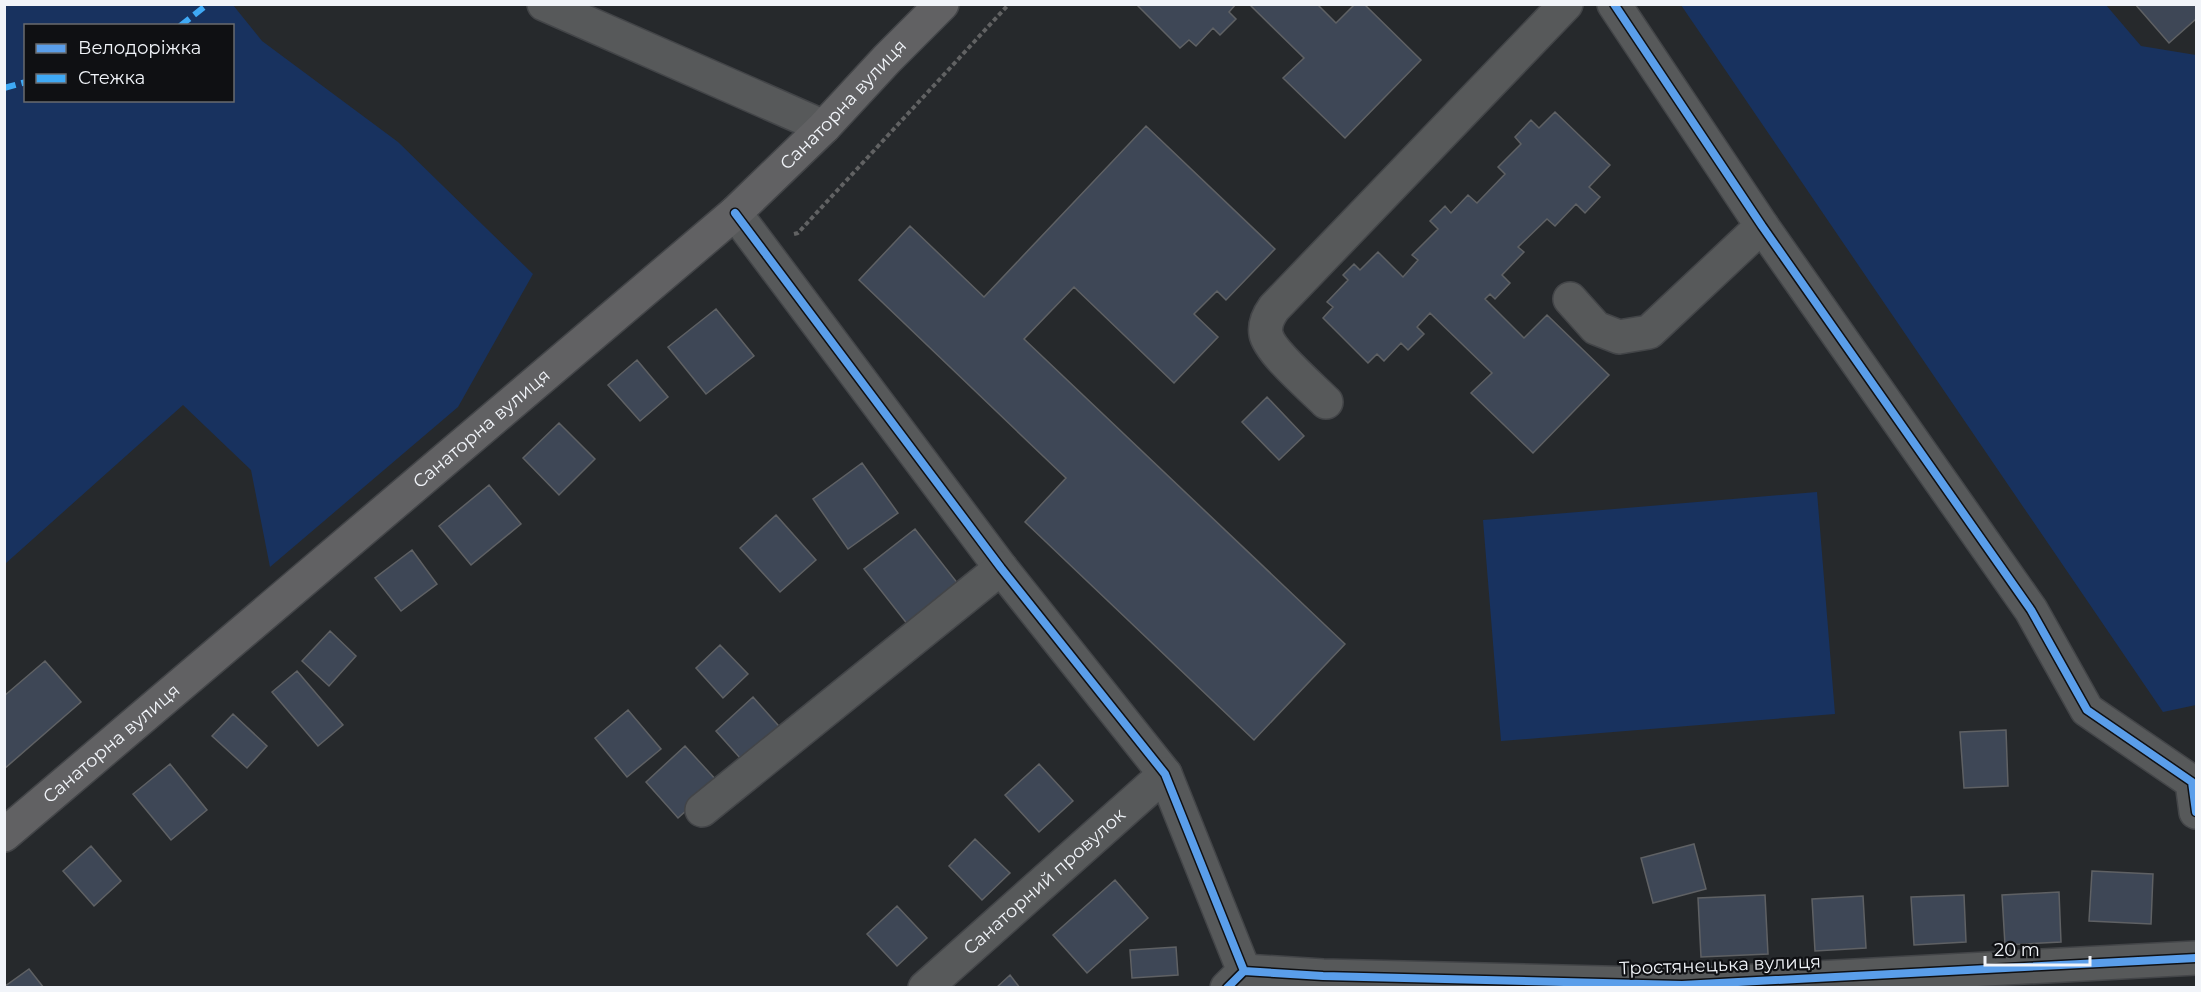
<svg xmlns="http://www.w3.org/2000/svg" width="2201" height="992" font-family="Montserrat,sans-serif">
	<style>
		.green { fill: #18325f; fill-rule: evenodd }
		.building { fill: #3e4756; stroke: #5f6164; stroke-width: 1.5 }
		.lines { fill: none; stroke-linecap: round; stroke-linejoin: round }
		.minor-casing { stroke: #434548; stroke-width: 36 }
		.major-casing { stroke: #434548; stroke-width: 36 }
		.path { stroke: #616263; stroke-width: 4; stroke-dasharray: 4.5 3; stroke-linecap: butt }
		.minor { stroke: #57595a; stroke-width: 33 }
		.major { stroke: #616163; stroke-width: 33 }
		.quiet { stroke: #3fa9f5; stroke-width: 6; stroke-dasharray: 12 6; stroke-linecap: butt }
		.cycleway-casing { stroke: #0f1013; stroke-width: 11 }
		.cycleway { stroke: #5a9eea; stroke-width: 8 }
		.labels { text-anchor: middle; stroke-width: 4.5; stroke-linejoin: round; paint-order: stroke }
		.street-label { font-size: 18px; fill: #f1f4f9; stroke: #0f1013 }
	</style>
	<rect width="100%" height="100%" fill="#26292c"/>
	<path class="green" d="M5 4 233 5 262 41 398 142 533 274 458 407 270 567 251 470 183 405 5 564ZM26 26H232V100H26Z
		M1681 5H2106L2141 46 2196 55V705L2163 712Z
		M1817 492 1835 714 1501 741 1483 520Z"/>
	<path class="building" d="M1136 4H1236L1229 12 1236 19 1220 35 1213 28 1196 46 1189 40 1180 48Z
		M1249 4H1317L1336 23 1355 4H1364L1421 60 1345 138 1283 78 1304 58Z
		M2135 4H2196V19L2169 43Z
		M1555 112 1610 165 1589 187 1600 197 1585 213 1576 204 1555 226 1547 219 1518 247 1524 252 1502 275 1510 283 1495 299 1490 294 1485 299 1524 338 1547 315 1609 375 1533 453 1471 393 1492 373 1430 313 1417 327 1424 334 1408 350 1401 343 1384 361 1377 354 1368 363 1323 318 1333 307 1327 302 1348 280 1343 275 1354 264 1360 270 1378 252 1403 277 1418 260 1412 255 1438 229 1430 221 1445 206 1451 213 1468 195 1477 203 1505 174 1498 167 1521 144 1515 137 1531 120 1539 128Z
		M1146 126 1275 249 1226 300 1217 291 1194 314 1218 337 1174 383 1074 287 1024 339 1345 644 1254 740 1025 522 1066 478 859 280 910 226 984 297Z
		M716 309 754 356 706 394 668 347Z
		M637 360 668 397 640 421 608 385Z
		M1267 397 1304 436 1279 460 1242 422Z
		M559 423 595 459 559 495 523 458Z
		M862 463 898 513 848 549 813 499Z
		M489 485 521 524 471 565 439 526Z
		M776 515 816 560 780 592 740 548Z
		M915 529 959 585 908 625 864 569Z
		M412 550 437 584 401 611 375 578Z
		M330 631 356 656 329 686 302 661Z
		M720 645 748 674 723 698 696 668Z
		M45 661 81 702 4 769V696Z
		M297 671 343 725 318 746 272 692Z
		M753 697 786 734 749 768 716 731Z
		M628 710 661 749 627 777 595 738Z
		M233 714 267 746 247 768 212 736Z
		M2006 730 2008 786 1964 788 1960 732Z
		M685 746 718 782 678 818 646 782Z
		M170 764 207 810 171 840 133 794Z
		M1039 764 1073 801 1039 832 1005 795Z
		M975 839 1010 873 982 900 949 866Z
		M1694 844 1706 889 1653 903 1641 858Z
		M91 846 121 881 94 906 63 871Z
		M2092 871 2153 874 2151 924 2089 921Z
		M1115 880 1148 918 1087 973 1053 935Z
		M2059 892 2061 942 2005 945 2002 895Z
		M1765 895 1768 954 1701 957 1698 898Z
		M1964 895 1966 942 1914 945 1911 897Z
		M1863 896 1866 948 1815 951 1812 899Z
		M897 906 927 938 897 966 867 934Z
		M1176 947 1178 975 1132 978 1130 950Z
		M29 969 44 988H4V987Z
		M1010 975 1020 988H996Z"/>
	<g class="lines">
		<defs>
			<g id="minor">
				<path d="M544 4 824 127"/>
				<path d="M1614 4 1762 226 2031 610 2087 710 2192 782 2196 812"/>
				<path d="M735 213 1001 568 1165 774 1244 971 1227 988"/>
				<path d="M1570 299 1596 328 1619 337 1649 332 1762 226"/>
				<path d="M1326 402C1312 388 1269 351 1266 334 1264 324 1269 315 1274 308L1566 4"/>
				<path d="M702 810 1001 568"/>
				<path d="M1244 971 1323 976 1682 985 2196 958"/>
				<path id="s1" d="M925 988 1165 774"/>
			</g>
			<g id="major">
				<path id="s2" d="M4 835 735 213 824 127 887 59 942 4"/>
			</g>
		</defs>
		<use href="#minor" class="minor-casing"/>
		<use href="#major" class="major-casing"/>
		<path class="path" d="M794 234 798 233 1009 4"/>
		<use href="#minor" class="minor"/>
		<use href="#major" class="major"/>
		<path class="quiet" d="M180 26 208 4
			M4 88 26 82"/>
		<defs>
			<path id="cycleway" d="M1614 4 1762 226 2031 610 2087 710 2192 782 2196 812
				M735 213 1001 568 1165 774 1244 971 1227 988
				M1244 971 1323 976 1682 985 2196 958"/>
		</defs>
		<use href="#cycleway" class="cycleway-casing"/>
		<use href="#cycleway" class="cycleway"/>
	</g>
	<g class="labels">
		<g class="street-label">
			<text dy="6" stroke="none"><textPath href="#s2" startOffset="1113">Санаторна вулиця</textPath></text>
			<text dy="6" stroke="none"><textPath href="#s2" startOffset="627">Санаторна вулиця</textPath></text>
			<text dy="6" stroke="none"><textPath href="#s2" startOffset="141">Санаторна вулиця</textPath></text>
			<text dy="6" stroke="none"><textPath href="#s1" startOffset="160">Санаторний провулок</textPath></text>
			<text transform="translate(1720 965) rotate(-2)" y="6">Тростянецька вулиця</text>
		</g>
	</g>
	<rect width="2201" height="992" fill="none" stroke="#f1f4f9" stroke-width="12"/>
	<rect x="24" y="24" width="210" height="78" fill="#0f1013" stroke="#696b6f" stroke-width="1.5"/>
	<rect x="36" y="44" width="30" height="9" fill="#5a9eea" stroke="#696b6f" stroke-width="1.5"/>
	<text x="78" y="54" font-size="18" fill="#f1f4f9">Велодоріжка</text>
	<rect x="36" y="74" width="30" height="9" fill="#3fa9f5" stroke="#696b6f" stroke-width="1.5"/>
	<text x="78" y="84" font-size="18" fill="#f1f4f9">Стежка</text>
	<path d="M1985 956v9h105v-9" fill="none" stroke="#f1f4f9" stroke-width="3"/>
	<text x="1994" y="956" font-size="18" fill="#f1f4f9" stroke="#0f1013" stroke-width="4.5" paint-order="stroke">20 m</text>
</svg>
